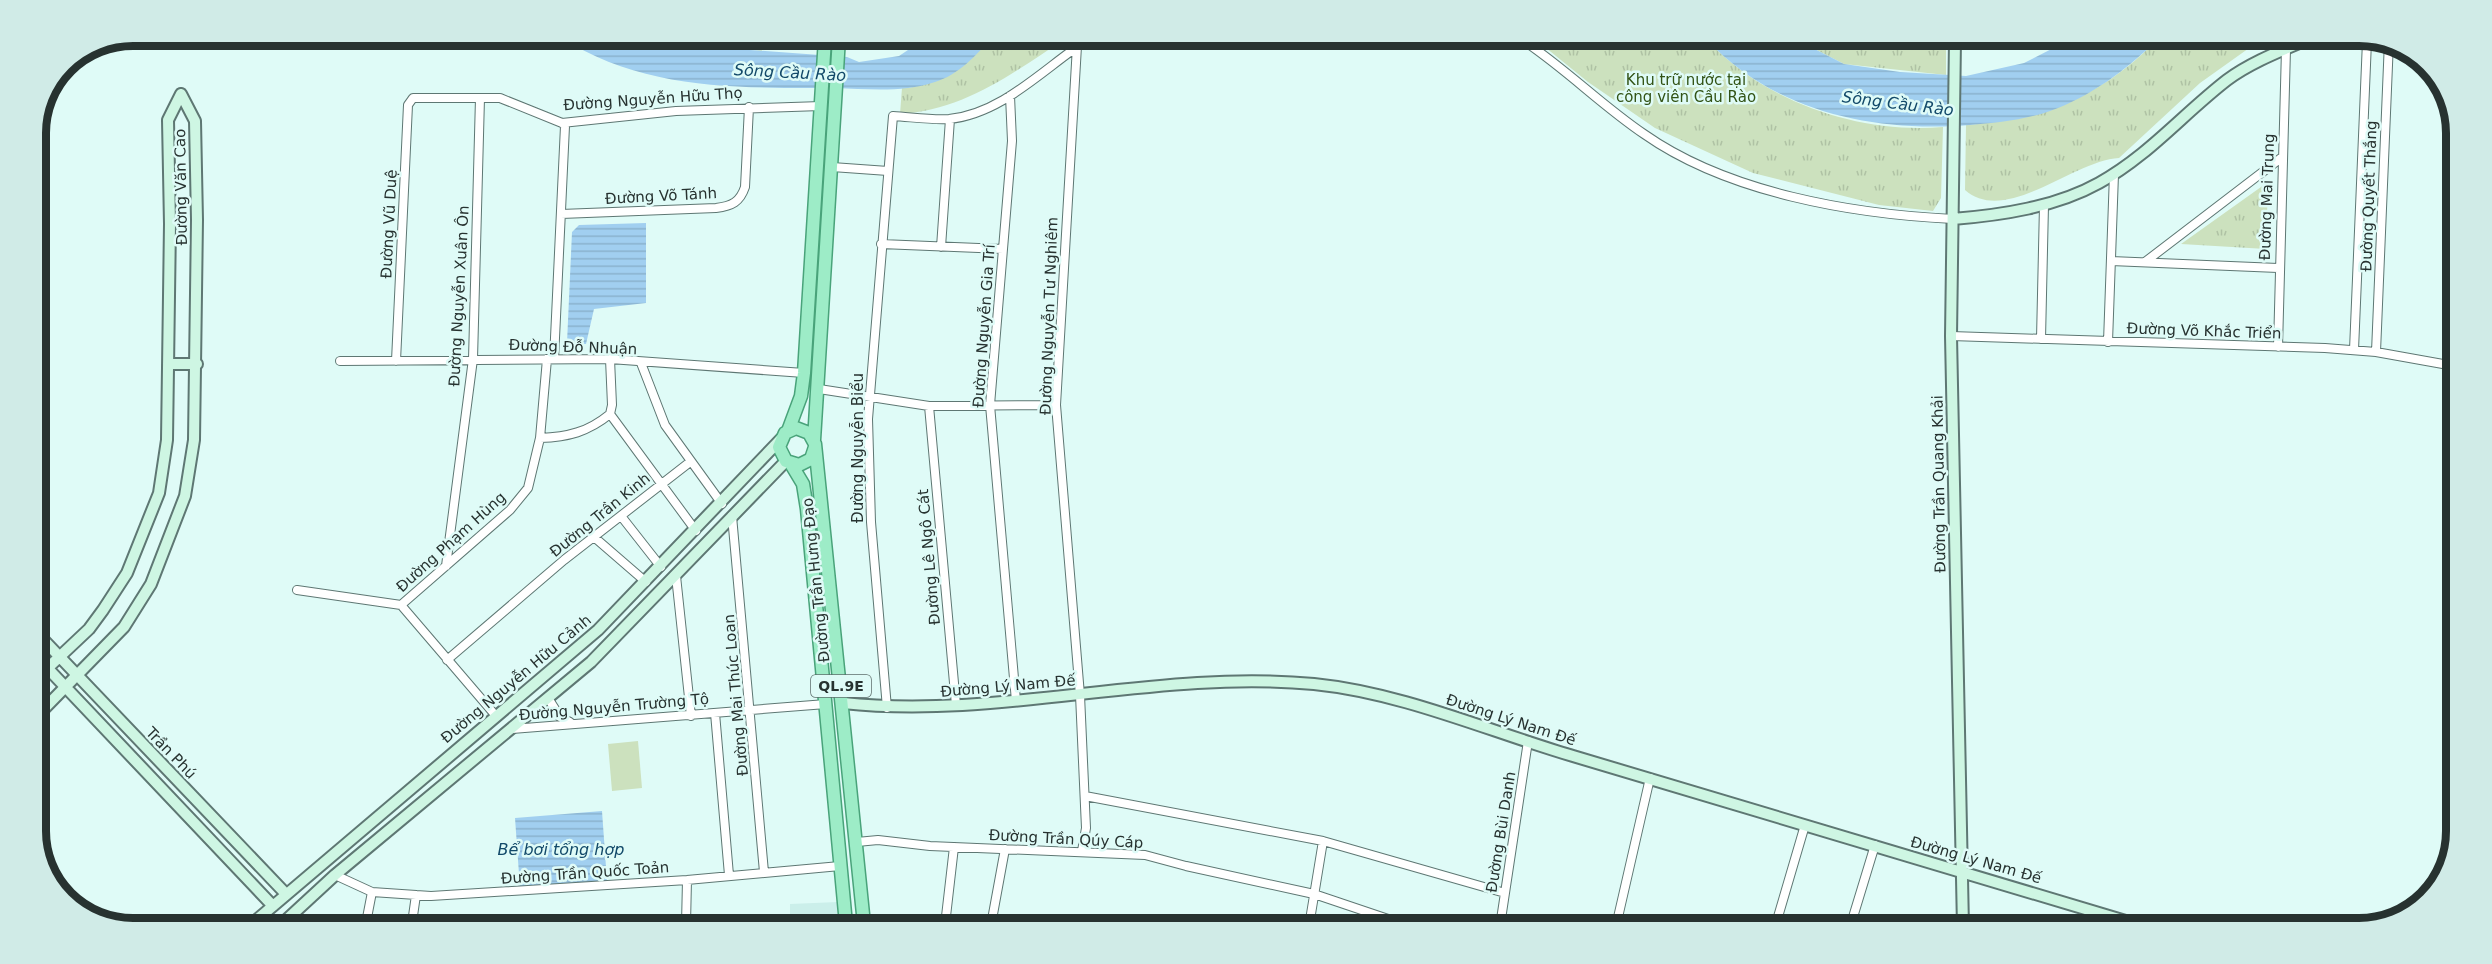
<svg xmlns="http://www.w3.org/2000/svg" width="2492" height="964" font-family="'DejaVu Sans',sans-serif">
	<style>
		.built { fill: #cbefea }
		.park { fill: url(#park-tufts) }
		.garden { fill: #cce1be }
		.water { fill: url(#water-rules) }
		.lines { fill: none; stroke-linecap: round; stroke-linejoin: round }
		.street-casing { stroke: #5e7773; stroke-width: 10 }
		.secondary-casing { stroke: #5e7773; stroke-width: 14 }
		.primary-casing { stroke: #49a37a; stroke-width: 15 }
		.street { stroke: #fff; stroke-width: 8 }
		.secondary { stroke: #cef6e3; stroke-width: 10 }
		.primary { stroke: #9decc7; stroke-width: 12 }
		.labels { text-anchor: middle; stroke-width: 5; stroke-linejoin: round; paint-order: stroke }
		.shield { fill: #dffbf7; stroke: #5e6e6c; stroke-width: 1.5 }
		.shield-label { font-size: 14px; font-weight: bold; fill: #273230 }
		.park-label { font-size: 15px; fill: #325315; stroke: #dffbf7 }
		.street-label { font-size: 15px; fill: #273230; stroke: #dffbf7 }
		.water-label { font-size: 16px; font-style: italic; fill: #124969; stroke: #dffbf7 }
		.rim { fill: none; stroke: #273230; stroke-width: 8 }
	</style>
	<defs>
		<pattern id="park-tufts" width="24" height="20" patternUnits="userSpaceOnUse" patternTransform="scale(1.5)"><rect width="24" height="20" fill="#cce1be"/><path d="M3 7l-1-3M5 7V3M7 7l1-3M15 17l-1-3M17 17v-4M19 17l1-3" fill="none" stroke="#afc2a4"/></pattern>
		<pattern id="water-rules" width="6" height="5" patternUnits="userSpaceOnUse" patternTransform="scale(1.5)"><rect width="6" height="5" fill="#a1cff0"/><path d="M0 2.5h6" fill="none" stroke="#8bb2ce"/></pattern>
	</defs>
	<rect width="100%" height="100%" fill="#dffbf7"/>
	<path class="built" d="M838 902 839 924H790V904Z"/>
	<path class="park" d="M677 37H758L762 51 688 41Z
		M991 38H1066C1015 72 963 111 900 114L902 88C940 86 966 66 991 38Z
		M1535 39 1707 40C1765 102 1858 134 1943 127L1941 198 1933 211 1879 205 1753 173 1655 128 1588 82Z
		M1797 40H1946V75L1844 64Z
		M2156 41H2259L2200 83 2119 158C2074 160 2006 226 1965 190L1966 125C2044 119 2100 97 2156 41Z
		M2268 182 2266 249 2181 244Z"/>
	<path class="garden" d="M638 741 642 788 612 791 608 744Z"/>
	<path class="water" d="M561 37H677L736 49 847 57 859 62 899 56 926 38H991C976 56 958 75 935 82 903 93 867 89 835 88 742 88 642 91 561 37Z
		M1707 40H1797L1844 64 1900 72 1966 76 2024 63 2067 41H2156C2126 70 2090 97 2050 111 2025 120 1996 123 1970 125 1874 133 1775 112 1707 40Z
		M646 223V303L594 309 586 344 567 343 572 232 579 225Z
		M602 811 607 881 520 888 515 818Z"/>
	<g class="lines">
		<defs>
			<path id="street" d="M1521 39C1564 67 1601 105 1644 134 1728 193 1852 214 1953 219
				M1077 46 1056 405 1080 695 1086 828 1082 851
				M1010 96 1012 141 990 405 1016 701
				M832 167 888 171
				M561 214 716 208C732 206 740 202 745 187L749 107
				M881 244 1003 249
				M941 247 950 119
				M2111 261 2278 268
				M2145 262 2281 158
				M1951 336 2325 348 2376 352 2454 366
				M2041 339 2044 205
				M2108 342 2114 174
				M2278 347 2286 49
				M2354 350 2367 41
				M2376 352 2389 41
				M554 359 565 126 562 123
				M610 359 612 405 610 414
				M340 361 610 359 804 373
				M396 361 408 105 413 98H500L562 123 676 111 821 106
				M641 363 665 425 722 504
				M819 389 929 406 1056 405
				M929 406 956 705
				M610 414 696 531
				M540 438C568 437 588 432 610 414
				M621 516 661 567
				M732 516 764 872
				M594 537 646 582
				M446 566 473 359 480 98
				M676 576 691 716
				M297 590 401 605
				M401 605 510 510 528 488 540 438 547 359
				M401 605 496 716
				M447 660 564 560 690 462
				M548 698 560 717 570 722
				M887 708 871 522 868 419 893 116C911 117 930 120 949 119 1003 114 1046 66 1090 38
				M715 713 729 875
				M512 729 826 704
				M1085 796 1323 841 1505 893
				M857 842 878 840 930 846 1145 855 1186 866 1314 894 1409 926
				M335 875 372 892 431 896 687 880 840 866
				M366 923 372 892
				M412 923 416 895
				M686 924 687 880
				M945 925 954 847
				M991 925 1005 849
				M1309 926 1323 841
				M1500 926 1528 741
				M1616 926 1650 778
				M1775 927 1805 825
				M1850 927 1875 845"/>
			<path id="secondary" d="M1955 40 1951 336 1963 927
				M1953 219C2002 215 2056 207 2099 183 2148 156 2183 114 2227 80 2250 63 2278 52 2304 41
				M168 364H197
				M36 632 286 894
				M36 656 273 906
				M36 679 89 629 103 610 127 573 159 493 167 440 170 224 168 120 181 94
				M843 703C1000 720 1156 669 1314 684 1403 693 1488 731 1573 756 1765 812 1957 869 2149 928
				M36 717 124 627 151 584 185 496 194 440 197 220 195 121 181 94
				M253 923 598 630 781 439
				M283 923 335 875 591 662 786 461"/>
			<path id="primary" d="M788 431 801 396 804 373 825 38
				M814 440 839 38
				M815 447 811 459 799 465 786 461 779 447 785 433 796 428 809 433 815 444 864 924
				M791 464 803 484 807 509 846 924"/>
		</defs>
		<use href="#street" class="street-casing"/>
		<use href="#secondary" class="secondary-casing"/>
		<use href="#primary" class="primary-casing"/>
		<use href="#street" class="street"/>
		<use href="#secondary" class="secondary"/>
		<use href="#primary" class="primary"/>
	</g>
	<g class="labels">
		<rect class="shield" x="811" y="675" width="60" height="22" rx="4.5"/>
		<g class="shield-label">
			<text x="841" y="691">QL.9E</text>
		</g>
		<g class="park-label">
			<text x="1686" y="85">Khu trữ nước tại<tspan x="1686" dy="17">công viên Cầu Rào</tspan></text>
		</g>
		<g class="street-label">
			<text transform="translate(653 99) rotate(-4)" y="5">Đường Nguyễn Hữu Thọ</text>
			<text transform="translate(181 187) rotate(-91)" y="5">Đường Văn Cao</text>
			<text transform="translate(661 196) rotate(-3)" y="5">Đường Võ Tánh</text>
			<text transform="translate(2369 196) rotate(-88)" y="5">Đường Quyết Thắng</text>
			<text transform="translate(2267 197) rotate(-88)" y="5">Đường Mai Trung</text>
			<text transform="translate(389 224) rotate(-87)" y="5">Đường Vũ Duệ</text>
			<text transform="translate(459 296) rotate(-87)" y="5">Đường Nguyễn Xuân Ôn</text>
			<text transform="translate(1049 316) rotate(-88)" y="5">Đường Nguyễn Tư Nghiêm</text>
			<text transform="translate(984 326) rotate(-86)" y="5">Đường Nguyễn Gia Trí</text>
			<text transform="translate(2204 331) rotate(2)" y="5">Đường Võ Khắc Triển</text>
			<text transform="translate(573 347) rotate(2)" y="5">Đường Đỗ Nhuận</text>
			<text transform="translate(858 448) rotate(-90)" y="5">Đường Nguyễn Biểu</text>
			<text transform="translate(1939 484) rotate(-91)" y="5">Đường Trần Quang Khải</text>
			<text transform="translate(600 515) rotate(-39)" y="5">Đường Trần Kinh</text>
			<text transform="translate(451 542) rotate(-42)" y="5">Đường Phạm Hùng</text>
			<text transform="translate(929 557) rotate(-95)" y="5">Đường Lê Ngô Cát</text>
			<text transform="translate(816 580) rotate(-96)" y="5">Đường Trần Hưng Đạo</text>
			<text transform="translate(516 679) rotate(-40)" y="5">Đường Nguyễn Hữu Cảnh</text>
			<text transform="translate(1008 686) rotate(-5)" y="5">Đường Lý Nam Đế</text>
			<text transform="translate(736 695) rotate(-95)" y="5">Đường Mai Thúc Loan</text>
			<text transform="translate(614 707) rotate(-5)" y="5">Đường Nguyễn Trường Tộ</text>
			<text transform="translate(1511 720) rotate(18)" y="5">Đường Lý Nam Đế</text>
			<text transform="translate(171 753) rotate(46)" y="5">Trần Phú</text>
			<text transform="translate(1501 832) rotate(-81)" y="5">Đường Bùi Danh</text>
			<text transform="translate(1066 839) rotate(3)" y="5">Đường Trần Qúy Cáp</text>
			<text transform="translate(1976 860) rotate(16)" y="5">Đường Lý Nam Đế</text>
			<text transform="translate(585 873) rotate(-4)" y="5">Đường Trần Quốc Toản</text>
		</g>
		<g class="water-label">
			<text transform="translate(790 72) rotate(3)" y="6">Sông Cầu Rào</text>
			<text transform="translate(1898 103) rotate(7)" y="6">Sông Cầu Rào</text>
			<text x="561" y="855">Bể bơi tổng hợp</text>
		</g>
	</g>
	<path d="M0 0H2492V964H0ZM133 46H2359A87 87 0 0 1 2446 133V831A87 87 0 0 1 2359 918H133A87 87 0 0 1 46 831V133A87 87 0 0 1 133 46Z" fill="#d0ebe7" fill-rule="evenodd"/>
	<path class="rim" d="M133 46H2359A87 87 0 0 1 2446 133V831A87 87 0 0 1 2359 918H133A87 87 0 0 1 46 831V133A87 87 0 0 1 133 46Z"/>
</svg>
